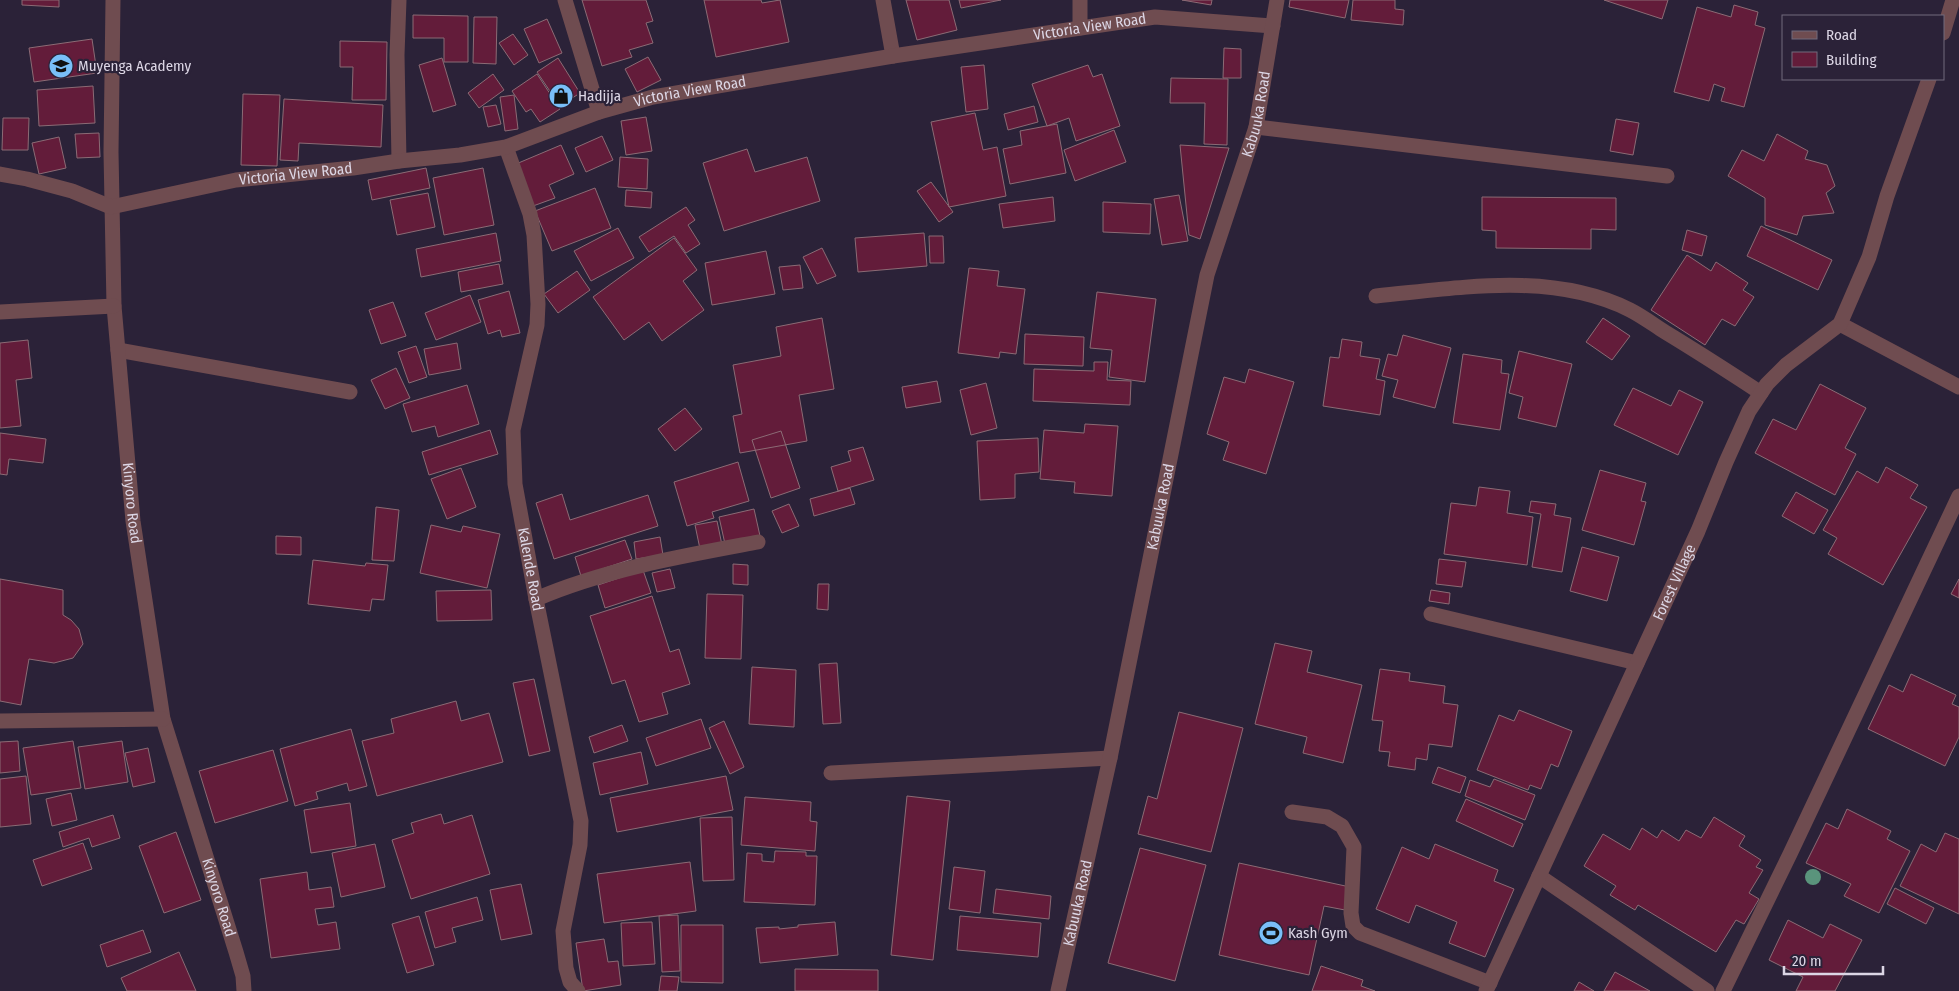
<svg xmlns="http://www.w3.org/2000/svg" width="1959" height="991" font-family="'Fira Sans Condensed',sans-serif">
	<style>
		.building { fill: #631c3a; stroke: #8b6b75 }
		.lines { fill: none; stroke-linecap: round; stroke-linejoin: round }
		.lane { stroke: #6f4c50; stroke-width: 15 }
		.street { stroke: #6f4c50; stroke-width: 15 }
		.tree { fill: #5a947c }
		.labels { text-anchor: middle; stroke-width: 4.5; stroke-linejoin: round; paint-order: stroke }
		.street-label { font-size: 15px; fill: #dcd6e5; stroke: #2b2238 }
		.poi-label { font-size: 15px; fill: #dcd6e5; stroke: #2b2238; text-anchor: start }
	</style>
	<rect width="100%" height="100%" fill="#2b2238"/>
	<path class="building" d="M22 0H59V7L22 5Z
		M582 0H646L653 21 646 23 653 43 629 50 632 57 602 66Z
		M704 0H761L762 3 780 0 789 42 716 57Z
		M906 0H949L957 30 917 40Z
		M959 0H1001L961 8Z
		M1182 0H1212L1211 5Z
		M1290 0H1349L1345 18 1289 7Z
		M1353 0H1395V9L1404 10 1403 25 1351 20Z
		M1604 0H1668L1662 19Z
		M1734 5 1758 12 1755 25 1765 28 1744 107 1721 101 1725 88 1714 84 1709 101 1674 92 1697 7 1731 17Z
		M413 15 468 16V62H444V38H413Z
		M474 17H497L496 64 473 63Z
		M547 19 562 53 539 63 524 29Z
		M513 34 528 55 514 65 499 43Z
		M92 39 97 73 34 82 29 48Z
		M340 41 387 42 386 100H352L353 67H340Z
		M1224 48 1241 49V78H1223Z
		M648 57 661 80 637 92 625 69Z
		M442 58 456 105 433 112 419 65Z
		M558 58 580 93 560 106 537 72Z
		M984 65 988 109 966 112 961 67Z
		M1088 65 1093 77 1102 74 1120 126 1076 141 1069 118 1047 126 1032 84Z
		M493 74 504 90 479 108 468 93Z
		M537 74 560 109 540 122 531 109 526 112 512 91Z
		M1171 78 1228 79 1227 145 1204 144 1205 103H1170Z
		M93 86 95 123 39 126 37 90Z
		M243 94 280 95 277 166 241 165Z
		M514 95 518 129 505 131 500 97Z
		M284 99 383 105 381 147 299 143 298 161 280 160Z
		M496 105 501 124 488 127 483 107Z
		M1034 106 1038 122 1008 130 1004 114Z
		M975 113 983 150 997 147 1006 196 949 207 931 122Z
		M646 117 652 151 626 155 621 121Z
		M3 118H29L28 150H2Z
		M1616 119 1639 123 1633 155 1610 151Z
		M1057 124 1066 173 1010 184 1003 149 1022 145 1020 131Z
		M1114 130 1126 162 1075 181 1064 150Z
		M99 133 100 157 77 158 75 134Z
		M1777 134 1808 151 1805 159 1827 165 1835 186 1826 193 1834 213 1803 216 1797 235 1765 225V198L1728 176 1742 150 1764 161Z
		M602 136 613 160 586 172 575 148Z
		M59 137 66 168 39 174 32 143Z
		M561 145 574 174 549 185 555 198 533 206 516 164Z
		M1180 145 1229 148 1200 239 1189 235Z
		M747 149 755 172 807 157 820 201 724 231 703 163Z
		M620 157 648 159 647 189 618 187Z
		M426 168 430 188 372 200 368 180Z
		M483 168 494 225 444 235 433 178Z
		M931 182 953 212 939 222 917 191Z
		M595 188 611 228 552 251 535 211Z
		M626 190 652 192 651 208 625 206Z
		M428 193 435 227 397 235 390 200Z
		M1179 195 1188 241 1162 245 1154 199Z
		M1053 197 1055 221 1003 228 999 204Z
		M1482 197 1616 198V230L1591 229V249L1496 248V231L1482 230Z
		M1103 202 1151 204 1150 234 1103 232Z
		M686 207 695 220 688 225 700 244 686 253 674 236 649 252 639 237Z
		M1761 226 1832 260 1818 290 1747 256Z
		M618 228 634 258 591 281 574 251Z
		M1687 230 1707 236 1702 256 1682 250Z
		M496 233 501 261 421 277 416 249Z
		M924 233 927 266 858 272 855 238Z
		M929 236H943L944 263H930Z
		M674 238 697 270 683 281 704 310 662 341 649 322 624 340 593 297Z
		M822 248 836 276 817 284 803 257Z
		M766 251 775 294 712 305 705 263Z
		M1687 255 1711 271 1716 262 1748 283 1743 290 1754 297 1735 326 1722 319 1705 345 1651 310Z
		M499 264 503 284 461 292 458 272Z
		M800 265 803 288 783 290 779 267Z
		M969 268 999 271 997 286 1025 289 1016 354 1000 352 999 358 958 353Z
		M577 271 590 290 558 313 544 294Z
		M509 291 520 333 502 337 500 330 488 334 478 300Z
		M1097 292 1156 299 1145 382 1109 377 1112 350 1090 348Z
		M470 295 481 322 436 340 425 313Z
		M393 302 406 336 381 344 369 310Z
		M822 318 834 389 799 395 807 441 740 453 733 416 742 414 733 365 781 356 776 327Z
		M1603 318 1630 336 1612 360 1586 342Z
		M1025 334 1084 337 1083 366 1024 364Z
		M1403 335 1451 348 1435 408 1393 397 1398 380 1382 376 1388 354 1397 356Z
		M1342 339 1362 342 1360 356 1380 359 1376 379 1385 381 1380 415 1323 406 1330 357 1339 358Z
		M28 340 32 378 16 380 21 426 0 428V343Z
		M457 343 461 369 429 375 424 349Z
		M416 346 427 377 409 383 398 352Z
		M1519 351 1572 364 1556 427 1518 418 1523 397 1509 393Z
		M1463 354 1502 360 1501 373 1509 374 1500 430 1453 423Z
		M1094 362H1108L1107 380 1131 381 1130 405 1033 401 1034 369 1094 371Z
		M396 368 410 398 385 409 371 380Z
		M1249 369 1294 382 1266 474 1223 460 1229 442 1207 434 1224 377 1245 383Z
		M937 381 941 402 906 408 902 387Z
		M986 383 997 428 971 435 960 390Z
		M1820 384 1866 408 1845 448 1856 454 1835 495 1755 453 1773 419 1796 430Z
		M467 385 479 424 438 437 435 426 412 432 403 404Z
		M1633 388 1671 406 1679 390 1703 402 1678 455 1614 425Z
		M685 408 702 429 675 451 658 429Z
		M1085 424 1118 426 1112 496 1074 493 1075 482 1040 479 1044 430 1084 433Z
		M490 430 498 454 429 475 422 452Z
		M781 431 800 488 771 498 752 440Z
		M0 433 46 439 43 463 9 459 7 475 0 474Z
		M1038 438 1039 472 1015 474V498L980 500 977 441Z
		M863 447 874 480 838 491 831 467 851 461 848 451Z
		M738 462 749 501 712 512 714 518 687 526 674 482Z
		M1886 467 1918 485 1910 498 1927 507 1883 585 1828 554 1837 538 1823 530 1857 471 1878 483Z
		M461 468 476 507 447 519 431 479Z
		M1600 470 1646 483 1641 501 1646 502 1634 545 1582 530Z
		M1479 487 1510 491 1507 513 1533 517 1527 565 1444 554 1451 503 1476 506Z
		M850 488 855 504 814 516 810 499Z
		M1796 492 1828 510 1814 534 1782 516Z
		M562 494 570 520 648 495 658 526 554 559 536 503Z
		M1531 501 1556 504 1554 515 1571 518 1562 572 1532 567 1541 514 1529 512Z
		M789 504 799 526 782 533 772 511Z
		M376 507 399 510 394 561 372 560Z
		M754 509 760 536 725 544 719 517Z
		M717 521 722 545 700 549 695 525Z
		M431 525 461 532 463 526 500 534 487 588 420 573Z
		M276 536 301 537V555L276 554Z
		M660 537 663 555 636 559 634 542Z
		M625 540 632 559 581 576 575 557Z
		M1582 547 1619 557 1607 601 1570 591Z
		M1439 559 1466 562 1462 587 1436 584Z
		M313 560 365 566 366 563 388 565 384 600 372 599 370 611 308 604Z
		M733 564 748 565V585L733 584Z
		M670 569 675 588 657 592 652 573Z
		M643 570 651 593 605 608 598 585Z
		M0 579 63 590V615L71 620 79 629 83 644 73 658 54 663 29 659 21 705 0 701Z
		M1959 579V598L1951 594Z
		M818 584H829L828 610 817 609Z
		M491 590 492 620 437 621 436 591Z
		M1431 590 1450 593 1449 604 1429 601Z
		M707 594 743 595 741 659 705 658Z
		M652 596 670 652 679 649 690 684 662 693 668 714 639 722 625 680 612 684 590 616Z
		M1275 643 1312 651 1307 672 1362 685 1343 763 1303 753 1307 737 1255 724Z
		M837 663 841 723 823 724 819 664Z
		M752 667 796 670 794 727 749 724Z
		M1380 669 1410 673 1409 681 1445 686 1443 703 1458 705 1452 747 1429 744 1427 760 1416 758 1415 770 1388 766 1390 752 1379 751 1383 721 1372 720Z
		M1911 674 1956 695 1952 704 1959 707V737L1945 766 1868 729 1889 685 1903 692Z
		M534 679 550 751 529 756 513 683Z
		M456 701 461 721 489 713 503 762 377 796 362 741 394 733 391 719Z
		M1519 710 1572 731 1558 767 1551 764 1541 789 1530 785 1528 790 1477 770 1499 715 1514 721Z
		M1179 712 1243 728 1211 852 1138 834 1148 796 1157 799Z
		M701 719 711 748 656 766 646 738Z
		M724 721 744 767 730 774 709 728Z
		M622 725 628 741 594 753 589 737Z
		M351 729 367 786 349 791 347 783 316 792 318 799 295 806 280 749Z
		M18 741 20 771 0 773V742Z
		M73 741 81 788 31 795 23 748Z
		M122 741 128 782 85 789 78 747Z
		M148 748 155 782 133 787 125 753Z
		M273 750 288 801 215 823 199 771Z
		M641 752 648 784 600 795 593 763Z
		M1438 767 1466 777 1460 793 1432 783Z
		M26 776 31 824 0 827V779Z
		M726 776 733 810 617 832 610 798Z
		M1494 779 1535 795 1525 820 1465 796 1470 780 1490 787Z
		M71 793 77 820 52 826 46 799Z
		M907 796 950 801 933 960 891 955Z
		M745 797 811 802 810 821 817 822 815 851 741 845Z
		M1466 799 1523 824 1513 847 1456 821Z
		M350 803 356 846 311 853 304 810Z
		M1847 809 1891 831 1887 839 1910 851 1879 913 1844 896 1851 884 1806 863 1826 823 1838 829Z
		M441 814 444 824 472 815 490 874 411 899 392 840 414 833 411 823Z
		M113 815 120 838 92 847 89 838 63 847 59 832Z
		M732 817 734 880 703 881 700 818Z
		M1714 817 1745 836 1739 846 1761 860 1756 867 1763 870 1749 893 1759 899 1744 924 1736 920 1716 952 1638 905 1635 910 1610 895 1616 886 1584 866 1603 834 1630 850 1642 828 1657 838 1662 830 1679 841 1686 830 1701 838Z
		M176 832 201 900 164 913 139 846Z
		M1945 833 1959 839V914L1900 886 1921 844 1936 852Z
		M83 843 92 869 42 886 33 860Z
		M375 844 385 887 341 897 332 853Z
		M1435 844 1498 870 1494 881 1514 889 1485 957 1449 943 1457 922 1416 905 1409 923 1376 909 1402 847 1429 859Z
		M1140 848 1206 865 1175 981 1108 963Z
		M775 851 806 852V856H817L815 905 744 902 747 853 762 854V861L774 862Z
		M690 862 696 911 604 923 597 874Z
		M1239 863 1350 887 1345 910 1324 906 1309 975 1219 955Z
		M954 867 985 871 980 913 949 909Z
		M307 872 309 890 331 887 334 907 315 909 318 925 336 922 340 949 271 958 260 879Z
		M521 884 532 934 501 940 490 890Z
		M1895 888 1934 908 1926 924 1887 904Z
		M996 889 1051 896 1049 919 993 913Z
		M477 897 483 920 452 928 456 942 435 948 425 912Z
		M678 915 680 971 662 972 659 916Z
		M419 916 434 965 407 973 392 924Z
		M960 916 1041 923 1038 957 957 950Z
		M1788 920 1823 938 1830 924 1862 940 1835 991H1796L1803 977 1769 960Z
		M652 922 655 964 623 966 621 923Z
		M835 922 838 955 760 963 756 928 779 927V929L798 927V925Z
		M681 925H723V983L681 982Z
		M143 930 151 952 107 967 100 945Z
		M604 939 608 962 618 961 621 985 583 991 576 943Z
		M179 952 196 991H127L121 978Z
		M1321 966 1363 980 1361 986 1375 991H1312Z
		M795 969 878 970V991H795Z
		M1615 972 1650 991H1604Z
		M661 976 679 977 677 991H659Z
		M1579 982 1594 991H1574Z"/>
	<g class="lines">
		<path class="lane" d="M1256 127 1667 176
			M118 350 350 392
			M1431 614 1637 663
			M1292 812 1327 817 1342 826 1354 847 1351 913 1353 926 1360 933 1490 983"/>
		<g class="street">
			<path id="s1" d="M113 0 111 152 114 306 133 521 163 719 236 952 243 976 244 991"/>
			<path d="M565 0 599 112"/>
			<path d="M883 0 893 56"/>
			<path d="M1080 0V28"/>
			<path d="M1943 33 1953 0"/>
			<path id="s2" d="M506 147 530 214 534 235 538 304 537 325 513 430 515 484 536 599 581 821 580 845 563 931 566 968 570 982 578 991"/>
			<path d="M399 161 397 55 399 0"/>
			<path id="s3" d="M0 174 27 179 72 191 111 207 236 180 353 168 399 161 460 155 506 147 599 112 653 97 893 56 1155 17 1273 26"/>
			<path d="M1376 296C1460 288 1552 271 1630 310 1642 316 1654 325 1665 332 1698 352 1729 372 1761 393"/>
			<path d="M0 312 114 306"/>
			<path d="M1840 324 1959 387"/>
			<path d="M536 599C606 569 683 556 758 542"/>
			<path d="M0 721 163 719"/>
			<path d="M831 773 1110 758"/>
			<path d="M1539 876 1707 991"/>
			<path id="s4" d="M1058 991 1110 758 1207 275 1256 127 1277 0"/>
			<path id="s5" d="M1486 991 1698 531 1726 462 1749 411 1767 384 1786 365 1840 324 1869 257 1887 196 1929 79"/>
			<path d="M1723 991 1790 854 1959 496"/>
		</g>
	</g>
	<circle class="tree" cx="1813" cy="877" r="8"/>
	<defs>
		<symbol id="school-disc" viewBox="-11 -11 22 22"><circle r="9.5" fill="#79bff8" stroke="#2b2238"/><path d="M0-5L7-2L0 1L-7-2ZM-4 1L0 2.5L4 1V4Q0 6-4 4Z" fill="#111"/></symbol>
		<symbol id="shop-disc" viewBox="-11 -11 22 22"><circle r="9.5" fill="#79bff8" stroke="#2b2238"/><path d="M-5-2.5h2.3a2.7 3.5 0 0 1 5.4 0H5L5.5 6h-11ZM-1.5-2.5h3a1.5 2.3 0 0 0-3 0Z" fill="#111"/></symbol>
		<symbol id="stadium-disc" viewBox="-11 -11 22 22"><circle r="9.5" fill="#79bff8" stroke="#2b2238"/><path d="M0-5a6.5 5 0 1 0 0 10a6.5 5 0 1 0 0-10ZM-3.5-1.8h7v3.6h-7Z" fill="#111"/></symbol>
	</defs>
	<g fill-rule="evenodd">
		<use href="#school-disc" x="47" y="52" width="28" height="28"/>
		<use href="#shop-disc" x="547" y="82" width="28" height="28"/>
		<use href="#stadium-disc" x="1257" y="919" width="28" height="28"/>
	</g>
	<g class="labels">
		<g class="street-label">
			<text dy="5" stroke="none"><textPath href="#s3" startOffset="1114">Victoria View Road</textPath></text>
			<text dy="5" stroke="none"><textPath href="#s3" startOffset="709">Victoria View Road</textPath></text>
			<text dy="5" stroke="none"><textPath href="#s4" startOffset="900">Kabuuka Road</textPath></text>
			<text dy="5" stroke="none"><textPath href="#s3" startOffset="304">Victoria View Road</textPath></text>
			<text dy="5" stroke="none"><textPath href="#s1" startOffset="504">Kinyoro Road</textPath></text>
			<text dy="5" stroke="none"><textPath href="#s4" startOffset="495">Kabuuka Road</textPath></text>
			<text dy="5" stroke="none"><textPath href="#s2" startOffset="431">Kalende Road</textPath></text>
			<text dy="5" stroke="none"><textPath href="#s5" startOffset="450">Forest Village</textPath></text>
			<text dy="5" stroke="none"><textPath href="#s1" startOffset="909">Kinyoro Road</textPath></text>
			<text dy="5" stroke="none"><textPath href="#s4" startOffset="90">Kabuuka Road</textPath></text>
		</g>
		<g class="poi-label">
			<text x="78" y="71">Muyenga Academy</text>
			<text x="578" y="101">Hadijja</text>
			<text x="1288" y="938">Kash Gym</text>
		</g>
	</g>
	<rect x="1782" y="15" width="162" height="65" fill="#2b2238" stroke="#726a7d"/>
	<rect x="1792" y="31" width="25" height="8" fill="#6f4c50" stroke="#726a7d"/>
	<text x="1826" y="40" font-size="15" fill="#dcd6e5">Road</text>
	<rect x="1792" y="52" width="25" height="15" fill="#631c3a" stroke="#726a7d"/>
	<text x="1826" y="65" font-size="15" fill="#dcd6e5">Building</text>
	<path d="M1784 966v8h99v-8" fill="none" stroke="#dcd6e5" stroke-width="2.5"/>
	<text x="1792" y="966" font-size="15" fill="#dcd6e5" stroke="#2b2238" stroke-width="4" paint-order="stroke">20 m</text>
</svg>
